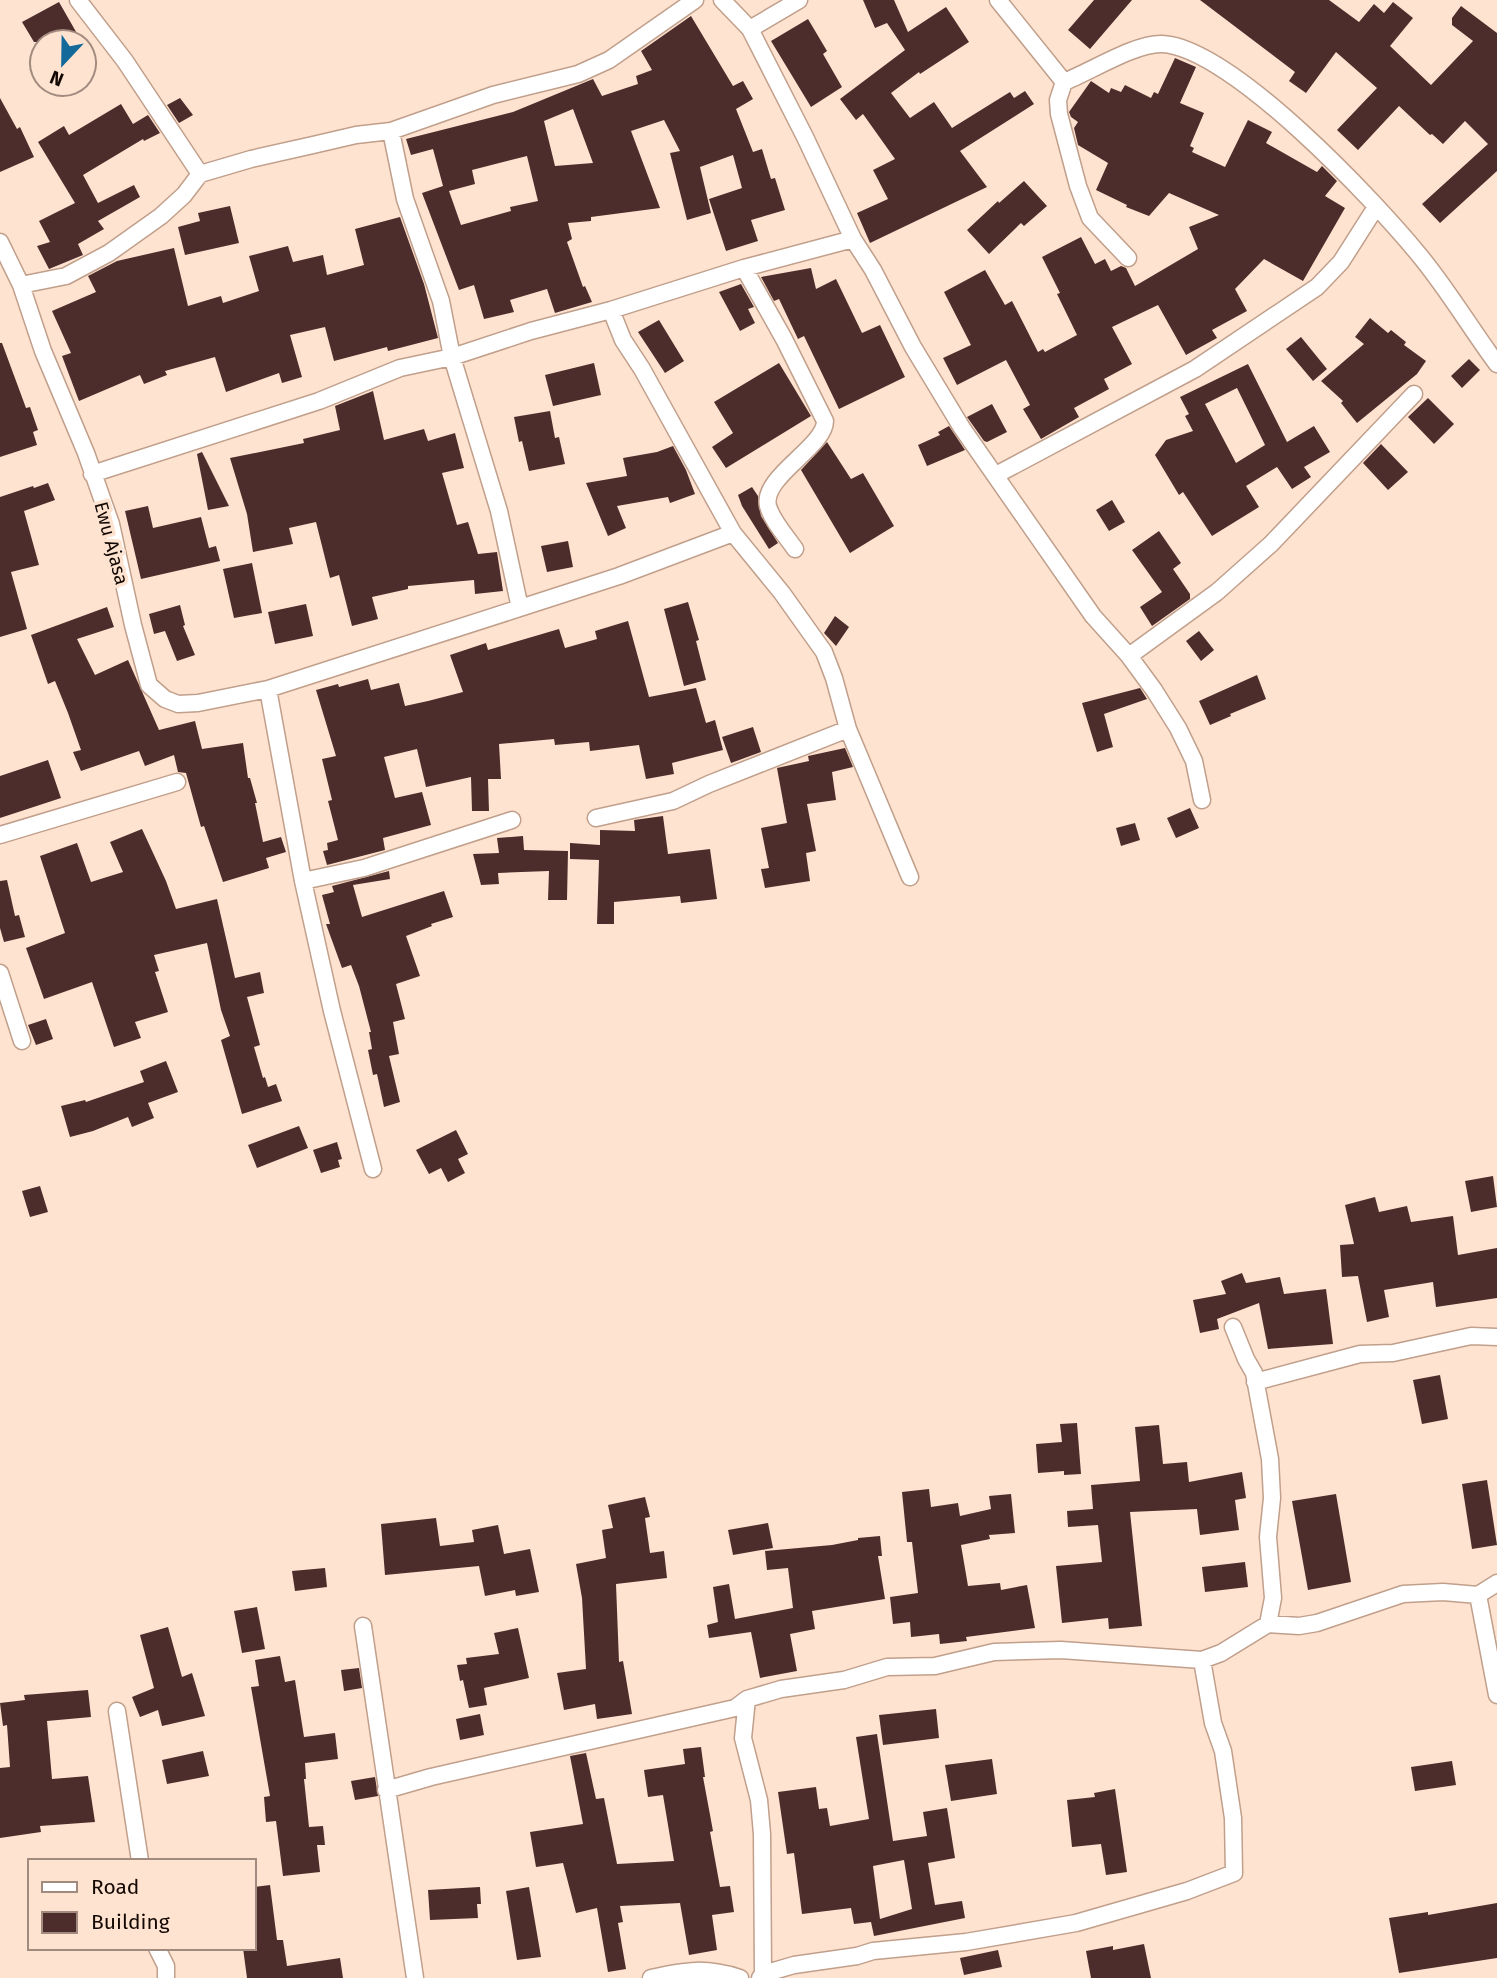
<svg xmlns="http://www.w3.org/2000/svg" width="1497" height="1978" font-family="'Fira Sans',sans-serif">
	<style>
		.building { fill: #4d2d2b; fill-rule: evenodd }
		.lines { fill: none; stroke-linecap: round; stroke-linejoin: round }
		.street-casing { stroke: #c09f8b; stroke-width: 19 }
		.street { stroke: #fff; stroke-width: 16 }
		.labels { text-anchor: middle; stroke-width: 7; stroke-linejoin: round; paint-order: stroke }
		.street-label { font-size: 19px; fill: #130803; stroke: #ffe3d1 }
	</style>
	<rect width="100%" height="100%" fill="#ffe3d1"/>
	<path class="building" d="M863 0H894L908 32 946 7 969 42 920 74 919 72 891 93 910 118 934 102 952 128 1010 92 1014 98 1025 91 1034 104 960 151 987 187 870 243 857 213 888 199 873 170 895 159 863 114 856 120 840 99 905 50 887 23 875 28Z
		M1094 0H1132L1090 49 1068 30Z
		M1200 0H1329L1359 22 1374 4 1384 13 1393 2 1413 18 1390 46 1431 85 1473 41 1452 25V18L1461 6 1497 33V171L1440 223 1422 204 1488 144 1465 121 1443 144 1432 134 1430 135 1399 106 1358 150 1337 130 1377 88 1336 52 1306 93 1289 81 1295 72Z
		M59 2 79 37 70 42H34L22 22Z
		M691 16 733 86 743 81 753 99 736 109 753 152 762 149 771 179 775 178 785 210 751 220 758 241 726 251 709 199 742 188 733 155 700 167 711 213 687 220 670 153 680 151 664 120 631 131 660 208 591 217V221L568 223 572 239 567 242 583 287 585 286 592 302 555 313 547 289 510 300 514 312 484 319 474 285 459 290 422 193 443 186 433 149 411 155 406 139 513 112 593 79 602 96 638 84 636 76 652 70 641 51ZM573 109 593 163 555 166 544 121ZM527 156 538 201 510 207 511 211 461 225 449 191 475 184 472 170Z
		M808 19 827 51 823 54 842 87 811 107 771 41Z
		M1175 58 1196 67 1180 103 1204 113 1190 146 1194 148 1192 152 1225 167 1248 120 1272 132 1266 143 1317 172 1322 166 1337 181 1325 196 1345 208 1303 281 1264 259 1235 289 1247 311 1212 330 1217 338 1186 355 1158 305 1112 327 1132 364 1104 379 1109 389 1074 408 1079 417 1041 439 1023 409 1030 405 1006 360 957 385 943 358 971 345 944 292 985 270 1005 305 1012 301 1038 352 1043 349 1045 352 1077 335 1057 294 1060 293 1042 257 1081 237 1095 264 1105 259 1111 271 1121 266 1126 268 1135 286 1198 249 1189 227 1219 215 1169 193 1149 216 1126 207 1127 205 1096 190 1108 163 1078 145 1074 128 1078 122 1071 117 1069 112 1091 81 1109 93 1111 88 1121 92 1125 85 1151 98 1154 92 1158 94Z
		M0 98 17 129 20 127 34 157 0 172Z
		M180 98 193 115 179 123 167 105Z
		M121 104 133 124 148 115 160 133 144 141 143 139 83 175 98 203 134 185 140 197 98 221 104 229 78 244 83 255 49 269 37 246 50 242 39 221 75 203 38 142 64 126 69 135Z
		M1024 181 1047 206 1024 226 1021 223 989 254 967 230 998 201 999 203Z
		M230 206 239 243 185 255 178 227 200 221 198 213Z
		M400 217 424 284 438 338 388 351 387 347 334 361 325 327 290 335 302 377 282 383 279 373 226 392 215 357 165 371 167 375 144 384 140 375 79 401 62 356 71 353 52 311 96 292 88 276 117 261 174 248 188 306 221 296 223 303 259 291 249 256 288 246 293 262 323 255 327 275 364 265 355 229Z
		M811 268 816 289 836 279 862 333 880 325 905 377 839 409 804 336 798 339 779 299 774 301 761 277Z
		M741 284 754 307 748 309 755 323 740 331 719 292Z
		M1370 318 1388 333 1391 330 1406 342 1404 345 1426 361 1417 374 1357 423 1341 403 1343 401 1321 381 1364 344 1355 337Z
		M659 320 684 361 665 373 638 332Z
		M1301 337 1327 369 1313 381 1286 349Z
		M0 343H2L26 408 30 407 38 430 33 432 37 445 0 457Z
		M1469 359 1480 370 1462 388 1451 376Z
		M594 363 601 395 553 406 545 375Z
		M779 363 811 416 726 468 712 447 733 433 714 402Z
		M1248 364 1287 442 1314 426 1330 452 1304 467 1311 477 1292 489 1277 467 1246 486 1259 507 1212 536 1183 492 1179 495 1155 455 1166 440 1193 431 1185 416 1189 414 1180 397ZM1237 388 1265 445 1236 463 1205 404Z
		M373 391 384 440 424 429 428 441 455 433 464 468 442 473 457 525 468 522 478 554 497 552 503 591 475 594 474 580 408 586V589L372 597 378 619 352 626 339 575 330 578 316 522 289 528 293 544 253 552 247 514 230 458 304 443 303 439 340 430 335 406Z
		M1428 398 1454 424 1434 444 1408 417Z
		M992 404 1007 432 987 442 984 441 967 417Z
		M550 411 555 438 559 437 565 464 529 471 522 441 519 442 514 417Z
		M949 426 965 450 927 466 918 445 940 435 938 432Z
		M827 442 851 479 863 473 894 526 850 553 801 470Z
		M1381 444 1408 472 1388 490 1363 463Z
		M673 446 686 470 695 494 670 503 668 497 617 506 626 528 608 536 586 483 627 476 623 458 657 452Z
		M202 452 229 506 208 510 197 454Z
		M48 483 55 500 24 511 39 565 11 572 27 629 0 637V497L33 486 34 488Z
		M752 487 758 496 761 516 778 543 769 549 742 506 738 495Z
		M1112 500 1125 522 1109 531 1096 510Z
		M148 506 153 528 201 517 209 548 216 546 220 561 141 579 125 511Z
		M1159 531 1181 563 1173 569 1190 594V599L1152 626 1140 607 1162 592 1132 550Z
		M568 541 573 567 547 572 541 546Z
		M252 563 262 613 234 618 223 569Z
		M688 602 699 640 696 641 706 680 684 686 664 609Z
		M306 604 313 636 275 644 268 612Z
		M180 605 185 625 183 626 195 655 177 661 165 631 154 634 149 614Z
		M107 607 114 627 77 639 95 675 128 660 159 730 195 721 202 749 243 743 248 778H250L257 803H255L263 842 281 837 286 852 266 858 269 868 223 882 204 826 201 827 186 773 178 772 174 755 145 766 139 751 81 771 73 752 81 750 68 713 55 681 48 684 31 635Z
		M835 616 849 627 836 646 824 633Z
		M628 621 649 697 696 688 706 723 715 720 723 750 672 763 674 774 646 779 639 745 590 751 589 742 555 745 554 739 499 744 501 779H488L489 811H472L471 777 426 787 417 749 384 757 395 798 422 792 431 825 383 838 385 850 327 865 323 851 328 850 327 843 338 840 328 801 332 800 322 759 336 756 316 690 338 684 339 687 368 679 371 690 399 683 405 706 428 701 463 692 450 655 486 643 488 650 559 629 565 648 597 639 595 631Z
		M1199 631 1214 650 1201 661 1186 641Z
		M1257 675 1266 699 1230 714 1231 716 1210 725 1199 701Z
		M1140 688 1147 699 1104 714 1113 747 1097 752 1082 703Z
		M753 727 761 752 731 763 722 737Z
		M845 748 853 767 832 772 836 800 807 804 816 851 806 853 810 881 765 888 761 869 769 868 761 828 787 823 777 768 809 761 808 756Z
		M48 760 61 798 0 818V776Z
		M1190 808 1199 828 1176 838 1167 818Z
		M663 816 668 854 710 849 717 899 681 903 680 896 614 902V924H597L599 860 570 859V843L600 845V830L635 831 634 820Z
		M1135 823 1140 840 1121 846 1116 828Z
		M142 829 166 881 176 909 217 899 235 978 260 972 264 993 247 997 260 1045 254 1047 263 1078 265 1077 268 1087 276 1084 282 1101 242 1114 221 1040 230 1036 221 1010 207 943 154 955 159 971 155 972 168 1012 135 1022 141 1038 114 1047 92 982 44 999 26 948 65 933 40 856 77 843 91 882 123 872 110 842Z
		M523 836 524 850 568 851 567 900H548L549 871 498 873 499 884 481 885 473 854 499 853 497 838Z
		M389 871 390 879 353 885 362 917 444 891 453 917 431 924 432 926 406 936 420 976 396 984 405 1019 393 1022 399 1054 389 1056 400 1102 384 1107 377 1074 373 1075 368 1050 372 1049 369 1032H371L359 986 351 965 342 968 326 924H330L322 895 334 892 332 886Z
		M7 880 15 916 19 915 25 937 4 942 0 928V881Z
		M46 1019 53 1039 36 1045 28 1025Z
		M166 1061 178 1092 148 1103 154 1118 132 1127 128 1117 93 1131 70 1137 61 1106 85 1100 86 1102 144 1082 140 1071Z
		M299 1126 308 1148 257 1168 248 1145Z
		M456 1130 468 1154 458 1159 465 1173 448 1182 441 1168 429 1174 416 1150Z
		M337 1142 342 1159 338 1160 340 1167 321 1173 313 1150Z
		M1493 1176 1497 1207 1471 1212 1465 1181Z
		M40 1186 48 1212 30 1217 22 1191Z
		M1375 1197 1379 1212 1407 1206 1411 1222 1453 1216 1458 1255 1497 1248V1298L1436 1307 1433 1282 1384 1290 1389 1317 1367 1322 1358 1276 1342 1277 1340 1245 1354 1244 1345 1205Z
		M1242 1273 1246 1283 1280 1277 1284 1294 1326 1289 1333 1344 1268 1349 1259 1303 1217 1319 1219 1329 1200 1333 1193 1300 1226 1294 1221 1281Z
		M1440 1375 1448 1419 1422 1424 1413 1380Z
		M1077 1423 1081 1474 1064 1475V1471L1038 1473 1036 1444 1062 1442 1060 1424Z
		M1159 1425 1163 1464 1187 1462 1189 1482 1242 1472 1246 1498 1235 1500 1239 1530 1200 1535 1197 1509 1130 1512 1142 1626 1109 1629 1108 1618 1062 1623 1056 1566 1102 1562 1098 1525 1068 1527 1067 1511 1093 1509 1091 1485 1140 1481 1135 1427Z
		M1487 1480 1497 1545 1472 1549 1462 1484Z
		M929 1489 931 1507 958 1503 960 1516 991 1509 989 1496 1011 1494 1015 1533 989 1535 990 1539 961 1545 968 1586 1000 1583 1001 1590 1027 1585 1035 1628 966 1637 967 1641 940 1644 939 1634 911 1637 910 1622 893 1624 890 1597 918 1593 912 1542H907L902 1492Z
		M1336 1494 1351 1582 1308 1590 1292 1501Z
		M645 1497 650 1517 645 1518 650 1553 664 1551 667 1578 616 1584 619 1662 623 1661 632 1714 597 1719 595 1704 564 1710 557 1673 586 1669 582 1598 576 1564 606 1558 602 1530 613 1528 608 1505Z
		M436 1518 440 1546 474 1542 472 1530 498 1525 504 1554 530 1549 539 1592 516 1596 515 1590 485 1596 479 1566 385 1575 381 1524Z
		M768 1523 773 1548 733 1555 728 1530Z
		M880 1536 882 1556H878L885 1599 812 1611 815 1629 790 1634 797 1671 760 1678 751 1632 709 1638 707 1625 718 1622 713 1587 729 1584 735 1619 793 1608 788 1568 767 1570 765 1551 832 1545 858 1540V1538Z
		M1245 1562 1248 1587 1205 1592 1202 1567Z
		M325 1568 327 1587 295 1591 292 1571Z
		M257 1607 265 1649 242 1653 234 1611Z
		M168 1627 182 1677 192 1673 205 1716 162 1726 158 1710 140 1717 132 1697 154 1688 140 1635Z
		M518 1628 529 1678 484 1688 487 1705 469 1708 463 1680 460 1681 457 1665 467 1664 466 1658 499 1654 494 1633Z
		M280 1656 285 1682 295 1680 304 1737 335 1733 338 1759 305 1763 306 1779H304L309 1827 323 1826 325 1845H317L320 1872 283 1876 276 1821 266 1822 264 1797 270 1796 251 1687 259 1686 255 1660Z
		M359 1668 362 1688 344 1691 341 1670Z
		M88 1690 91 1717 47 1721 52 1779 88 1776 95 1822 40 1826 41 1832 0 1838V1768L10 1767 7 1725 3 1726 0 1703 25 1700 24 1695Z
		M936 1709 939 1738 883 1745 879 1715Z
		M480 1714 484 1735 460 1740 456 1719Z
		M877 1734 893 1841 927 1836 923 1812 947 1808 955 1858 928 1863 935 1905 962 1901 965 1918 874 1936 871 1922 854 1924 851 1908 802 1914 794 1853 787 1854 778 1792 816 1787 819 1809 827 1808 830 1826 869 1819 856 1737ZM904 1860 912 1909 880 1919 873 1866Z
		M701 1747 705 1777H703L713 1831 710 1832 720 1887 730 1886 734 1912 712 1915 717 1950 689 1955 680 1903 620 1906 623 1922 618 1923 626 1969 608 1972 597 1908 576 1913 563 1863 536 1867 530 1832 583 1824 570 1756 586 1753 596 1799 604 1798 617 1864 674 1861 663 1795 648 1797 644 1770 685 1764 683 1749Z
		M203 1751 209 1776 167 1784 162 1760Z
		M992 1759 997 1794 951 1801 945 1765Z
		M1452 1761 1456 1785 1415 1791 1411 1767Z
		M375 1777 378 1796 355 1800 351 1781Z
		M1115 1789 1127 1872 1106 1875 1101 1844 1072 1847 1067 1800 1095 1797 1094 1793Z
		M270 1885 277 1940H283L287 1966 340 1958 343 1978H247L243 1948H254V1887Z
		M480 1887 481 1904H477L478 1918 430 1920 428 1890Z
		M529 1887 541 1957 517 1960 506 1891Z
		M1497 1903V1958L1399 1973 1389 1918 1428 1912V1915Z
		M1144 1944 1151 1978H1091L1086 1951 1113 1946V1950Z
		M998 1950 1002 1967 964 1975 960 1958Z"/>
	<g class="lines">
		<defs>
			<path id="street" d="M78 0 125 61 200 174
				M722 0 750 29 799 0
				M998 0 1064 82
				M750 29 805 137 853 239
				M1064 82C1090 72 1135 43 1162 44 1231 47 1376 202 1420 256 1448 290 1471 329 1497 364
				M1064 82 1058 100 1059 114 1078 186 1090 218 1128 258
				M0 242 21 285 43 351 86 453 111 524 133 625 149 685 165 699 178 704 198 703 268 689 520 608 499 511 452 357 441 301 405 199 391 131
				M744 268 784 339 825 421C825 447 761 477 768 506 772 521 787 537 795 549
				M21 285 66 276 109 253 161 216 184 195 200 174 251 159 313 145 356 135 391 131 493 95 578 74 609 60 695 0
				M92 474 319 401 400 368 452 357 531 331 611 310 744 268 853 239 873 270 913 347 962 428 1093 616 1129 656 1154 690 1178 728 1194 761 1202 800
				M996 475 1195 369 1317 287 1341 262 1376 207
				M733 533 782 593 824 652 834 678 848 729 910 877
				M520 608 619 576 733 533 642 369 623 340 611 310
				M1129 656 1217 592 1271 544 1414 394
				M268 689 303 881 332 1011 373 1169
				M596 818 673 801 709 784 848 729
				M0 835 177 782
				M303 881 364 868 512 820
				M0 973 22 1041
				M1233 1327 1246 1359 1254 1373 1270 1459 1272 1498 1268 1537 1273 1598 1268 1624
				M1255 1382 1360 1354 1393 1353 1471 1336 1497 1337
				M1478 1595 1497 1695
				M363 1626 415 1978
				M117 1711 140 1861
				M386 1790 431 1777 735 1708 747 1699
				M157 1948 166 1966V1978
				M763 1974 794 1965 857 1956 873 1951 966 1942 1076 1923 1187 1891 1234 1873 1233 1818 1223 1751 1213 1723 1202 1660
				M651 1978C686 1970 706 1967 740 1978
				M760 1978 763 1974 762 1834 759 1800 743 1738 747 1699 781 1689 844 1680 887 1667 935 1666 994 1652 1061 1650 1202 1660 1221 1653 1268 1624 1299 1626 1317 1623 1403 1594 1443 1592 1478 1595 1497 1583"/>
		</defs>
		<use href="#street" class="street-casing"/>
		<use href="#street" class="street"/>
	</g>
	<g class="labels">
		<g class="street-label">
			<text transform="translate(112 543) rotate(75)" y="7">Ewu Ajasa</text>
		</g>
	</g>
	<rect x="28" y="1859" width="228" height="91" fill="#ffe3d1" stroke="#a18b7f" stroke-width="2"/>
	<rect x="42" y="1882" width="35" height="10" fill="#ffffff" stroke="#a18b7f" stroke-width="2"/>
	<text x="91" y="1894" font-size="21" fill="#130803">Road</text>
	<rect x="42" y="1912" width="35" height="21" fill="#4d2d2b" stroke="#a18b7f" stroke-width="2"/>
	<text x="91" y="1929" font-size="21" fill="#130803">Building</text>
	<g transform="translate(63 63) rotate(202)"><circle r="33" fill="#ffe3d1" stroke="#a18b7f" stroke-width="2"/>
	<path d="M0-5L12 26L0 18L-12 26Z" fill="#136999"/>
	<text y="-10" font-size="19" font-weight="bold" text-anchor="middle" fill="#130803">N</text>
	</g>
</svg>
